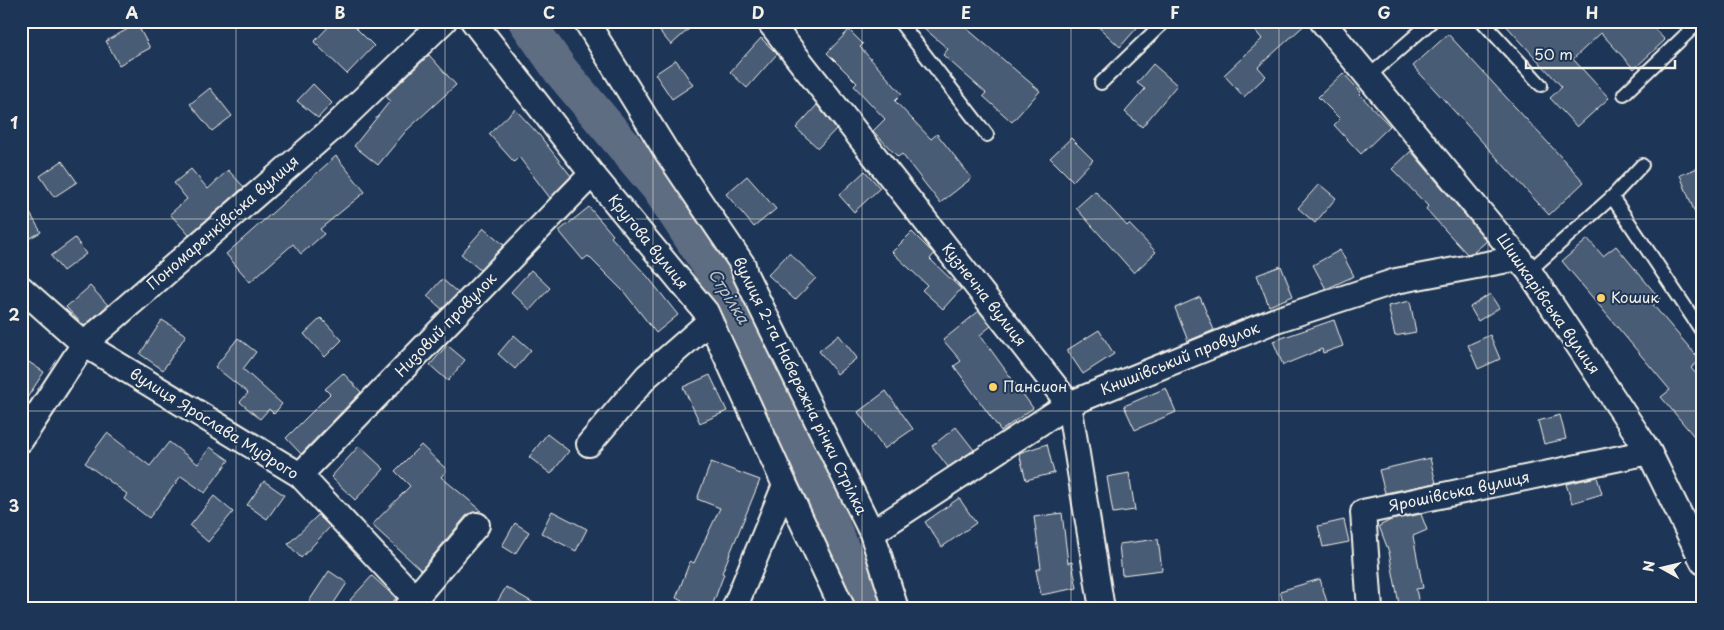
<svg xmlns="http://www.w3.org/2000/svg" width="1724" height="630" font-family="'Playpen Sans',sans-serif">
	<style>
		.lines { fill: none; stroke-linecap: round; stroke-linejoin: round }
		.river { stroke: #5e6d82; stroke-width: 36 }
		.building { fill: #485b74; stroke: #f4f1e8 }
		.service-casing { stroke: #f4f1e8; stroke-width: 16 }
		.minor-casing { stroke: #f4f1e8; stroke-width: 28 }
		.service { stroke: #1d3557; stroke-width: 12 }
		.minor { stroke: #1d3557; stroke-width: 24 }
		.grid { fill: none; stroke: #f4f1e8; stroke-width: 1; stroke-opacity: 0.55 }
		.poi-dot { fill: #ffd166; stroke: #1d3557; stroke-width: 2 }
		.labels { text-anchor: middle; stroke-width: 4; stroke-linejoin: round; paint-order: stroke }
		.street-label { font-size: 15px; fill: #f4f1e8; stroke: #1d3557 }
		.poi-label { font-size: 15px; fill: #f4f1e8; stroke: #1d3557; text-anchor: start }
		.water-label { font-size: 16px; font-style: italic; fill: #c0c3c4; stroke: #1d3557 }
		.neatline { fill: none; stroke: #f4f1e8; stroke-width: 2 }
		.grid-label { font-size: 16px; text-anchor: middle; font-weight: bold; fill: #f4f1e8 }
	</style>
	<rect width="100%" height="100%" fill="#1d3557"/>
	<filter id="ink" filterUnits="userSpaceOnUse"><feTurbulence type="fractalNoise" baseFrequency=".02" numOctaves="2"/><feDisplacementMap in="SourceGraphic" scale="10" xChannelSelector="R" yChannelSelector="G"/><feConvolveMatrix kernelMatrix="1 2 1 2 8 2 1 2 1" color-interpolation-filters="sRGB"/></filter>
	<g filter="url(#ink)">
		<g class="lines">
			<path class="river" d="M526 21 561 71 659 188 746 321 867 609"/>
		</g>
		<path class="building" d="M334 21H349L374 46 347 74 314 42Z
			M651 21H698L671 45Z
			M916 21H958L1040 91 1012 122 983 96 986 93 943 55 948 49Z
			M1092 21H1143L1120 47Z
			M1264 21H1309L1258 67 1266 76 1244 97 1224 75 1262 39 1254 29Z
			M1502 21H1647L1665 40 1634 69 1601 33 1573 59 1609 98 1577 127 1550 98 1562 87Z
			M137 24 150 48 119 65 106 41Z
			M849 30 863 44 860 47 902 94 895 101 931 139 937 134 972 178 940 203 902 154 898 157 873 131 885 119 854 86 857 83 827 53Z
			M1448 34 1584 182 1549 215 1413 66Z
			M761 38 777 54 747 88 730 72Z
			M429 55 456 85 406 131 378 165 354 146 390 101 386 96Z
			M676 60 693 85 672 99 655 74Z
			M1153 64 1177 85 1142 127 1125 112 1145 89 1137 83Z
			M1343 73 1361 92 1359 94 1390 126 1361 154 1334 125 1340 119 1318 97Z
			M313 84 332 103 318 118 297 101Z
			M210 88 232 116 212 131 190 104Z
			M817 105 836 129 818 148 796 128Z
			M515 109 540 136 571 176 550 198 519 157 514 162 489 134Z
			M1071 138 1093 160 1073 181 1050 158Z
			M1411 151 1487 241 1474 252 1467 254 1426 209 1428 206 1392 169Z
			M336 156 365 192 320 229 324 234 301 254 293 244 250 282 226 254Z
			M62 161 77 182 54 197 40 176Z
			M1703 166V231H1702L1680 175Z
			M191 169 208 189 228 170 244 187 189 235 170 214 187 199 174 183Z
			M865 171 880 188 854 212 839 195Z
			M747 176 776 209 754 227 726 194Z
			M1319 184 1336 198 1315 223 1298 208Z
			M1095 191 1127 226 1129 224 1156 252 1134 273 1076 208Z
			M21 198 41 232 21 243Z
			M589 207 613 235 611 237 648 277 678 315 656 333 624 292 588 256 583 260 559 231Z
			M484 228 504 245 480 270 461 254Z
			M912 232 934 254 930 259 961 289 943 309 922 290 927 285 892 252Z
			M75 238 86 254 63 271 51 256Z
			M1588 239 1603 256 1616 246 1660 299 1653 305 1700 360 1691 368 1703 382V447L1661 397 1670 390 1562 261Z
			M1340 250 1354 276 1326 289 1313 265Z
			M789 253 816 278 795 300 768 275Z
			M1281 266 1293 296 1269 306 1257 275Z
			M531 270 550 288 530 310 511 292Z
			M442 279 458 293 442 309 427 296Z
			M90 286 108 305 84 326 66 307Z
			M1490 294 1499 308 1478 321 1470 307Z
			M1200 297 1214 330 1188 341 1175 308Z
			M1410 301 1416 332 1395 336 1388 306Z
			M979 311 991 326 980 335 1033 408 1001 431 954 366 961 361 943 340Z
			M321 318 342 340 325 357 304 334Z
			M162 320 186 335 163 370 140 354Z
			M1334 320 1343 346 1323 353 1322 349 1283 365 1273 341Z
			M1099 330 1114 354 1083 374 1067 350Z
			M514 335 531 350 515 369 498 354Z
			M839 335 857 358 837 374 819 351Z
			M1490 335 1500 359 1478 369 1468 345Z
			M238 338 256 352 243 369 282 404 274 414 269 409 260 419 240 402 248 393 215 367Z
			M447 345 465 360 448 381 430 365Z
			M21 357 44 372 21 407Z
			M343 373 361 392 301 454 286 438 330 394 325 389Z
			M710 375 727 411 700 423 683 387Z
			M1166 388 1176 412 1135 430 1124 406Z
			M886 391 913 429 884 449 858 412Z
			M1560 415 1566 439 1544 444 1538 421Z
			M956 427 974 450 948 467 932 446Z
			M107 433 150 466 169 442 198 464 210 447 229 460 205 493 181 476 149 518 124 499 127 494 85 463Z
			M547 434 569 451 551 474 529 457Z
			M1047 444 1054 473 1026 480 1019 453Z
			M421 445 447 470 441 477 481 510 466 516 421 570 372 525 410 486 395 471Z
			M359 446 384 469 355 500 331 477Z
			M1430 458 1436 483 1385 493 1379 470Z
			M711 462 760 480 722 573 724 574 711 609H704L676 598 690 561 694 563 720 508 697 499Z
			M1129 473 1135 510 1113 513 1107 477Z
			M1597 477 1602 494 1572 503 1566 484Z
			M264 481 284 495 267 519 247 505Z
			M214 496 233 512 208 542 190 526Z
			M959 498 976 523 942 547 925 522Z
			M552 511 587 529 576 551 541 533Z
			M1062 513 1068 563 1072 562 1077 588 1041 595 1036 570 1041 568 1034 517Z
			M1421 514 1427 530 1413 536 1423 588 1416 589 1420 609H1400L1389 552 1379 526 1391 520Z
			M318 515 330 527 301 558 288 544Z
			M1344 520 1349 542 1323 547 1318 526Z
			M515 523 529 532 515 554 502 546Z
			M1158 539 1162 570 1122 575 1119 544Z
			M329 571 347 583 330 609H304Z
			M372 576 396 598 386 609H359L350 600Z
			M1320 579 1329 609H1285L1280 591Z
			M506 587 544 609H493Z"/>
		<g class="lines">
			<defs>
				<path id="service" d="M899 21 987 135
					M1482 21 1541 85
					M1369 76 1432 21
					M1101 83 1165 21
					M1624 94 1700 21
					M1612 197 1703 333
					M1529 271 1612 197 1642 165"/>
				<path id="minor" d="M473 21 592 174 706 312 785 485 734 609
					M586 21 666 151 743 265 745 274 872 533 896 609
					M1322 21 1529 271 1649 452 1703 562
					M771 24 1069 404 1102 609
					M21 288 84 344 300 475 414 597
					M21 440 84 344 333 128 444 21
					M589 444 647 376 710 321
					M300 475 592 174
					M785 485 843 609
					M872 533 1069 404 1276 320 1396 281 1519 258
					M406 609 477 525
					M1370 609 1363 512 1649 452"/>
			</defs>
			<use href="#service" class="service-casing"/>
			<use href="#minor" class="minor-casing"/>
			<use href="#service" class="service"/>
			<use href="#minor" class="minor"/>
		</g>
	</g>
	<path class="grid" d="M236 21V609M445 21V609M653 21V609M862 21V609M1071 21V609M1279 21V609M1488 21V609M21 219H1703M21 411H1703"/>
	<g class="poi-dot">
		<circle cx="1601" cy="298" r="5"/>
		<circle cx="993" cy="387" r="5"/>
	</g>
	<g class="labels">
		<g class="street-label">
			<text transform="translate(223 223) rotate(-41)" y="5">Пономаренківська вулиця</text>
			<text transform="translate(648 242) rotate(51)" y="5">Кругова вулиця</text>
			<text transform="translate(984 295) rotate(52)" y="5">Кузнечна вулиця</text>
			<text transform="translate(1548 304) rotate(55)" y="5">Шишкарівська вулиця</text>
			<text transform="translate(446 325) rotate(-46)" y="5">Низовий провулок</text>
			<text transform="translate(1180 359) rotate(-22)" y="5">Книшівський провулок</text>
			<text transform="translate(800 386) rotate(64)" y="5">вулиця 2-га Набережна річки Стрілка</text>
			<text transform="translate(214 424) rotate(32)" y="5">вулиця Ярослава Мудрого</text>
			<text transform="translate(1459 492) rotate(-12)" y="5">Ярошівська вулиця</text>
		</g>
		<g class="poi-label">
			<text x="1611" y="303">Кошик</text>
			<text x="1003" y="392">Пансион</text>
		</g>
		<g class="water-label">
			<text transform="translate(729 296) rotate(58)" y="6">Стрілка</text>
		</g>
	</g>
	<rect width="1724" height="630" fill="none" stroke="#1d3557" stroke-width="55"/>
	<g transform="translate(1662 568) rotate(278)" stroke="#1d3557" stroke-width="4" paint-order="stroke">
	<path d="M0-4L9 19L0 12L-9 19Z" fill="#f4f1e8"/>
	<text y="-8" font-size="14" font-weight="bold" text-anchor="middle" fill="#f4f1e8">N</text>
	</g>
	<path d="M1526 60v8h149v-8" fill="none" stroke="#f4f1e8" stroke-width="2.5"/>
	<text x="1534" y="60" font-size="15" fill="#f4f1e8" stroke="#1d3557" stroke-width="4" paint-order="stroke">50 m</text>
	<rect x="28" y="28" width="1668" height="574" class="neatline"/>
	<g class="grid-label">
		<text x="132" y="19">A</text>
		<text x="340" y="19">B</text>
		<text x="549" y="19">C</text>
		<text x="758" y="19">D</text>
		<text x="966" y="19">E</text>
		<text x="1175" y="19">F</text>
		<text x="1384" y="19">G</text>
		<text x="1592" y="19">H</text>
		<text x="14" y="129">1</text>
		<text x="14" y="321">2</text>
		<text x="14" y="512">3</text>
	</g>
</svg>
